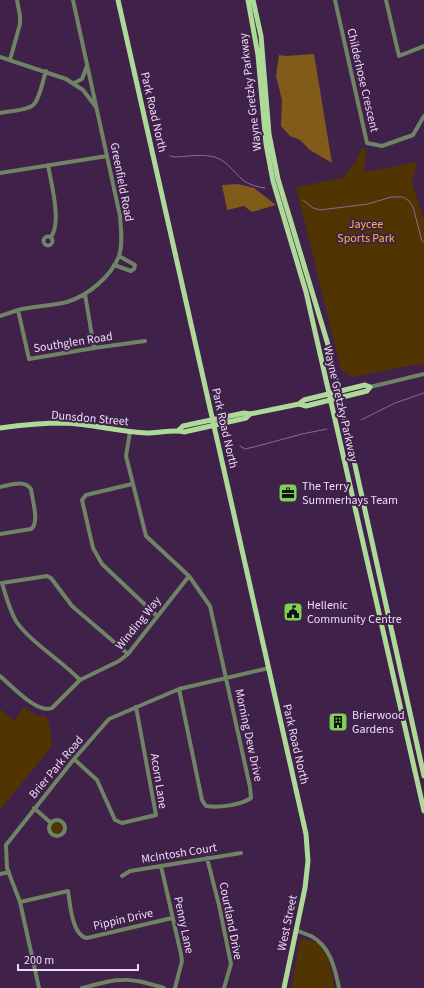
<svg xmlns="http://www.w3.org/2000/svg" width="424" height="988" font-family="'Source Sans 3',sans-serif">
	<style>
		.green { fill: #503502 }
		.forest { fill: #815b1a }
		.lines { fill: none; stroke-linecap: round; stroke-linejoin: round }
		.stream { stroke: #8e689c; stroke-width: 1 }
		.minor { stroke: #6f8465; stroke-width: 4 }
		.major { stroke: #add999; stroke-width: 5 }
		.labels { text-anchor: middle; stroke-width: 4; stroke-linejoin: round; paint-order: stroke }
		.street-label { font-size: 12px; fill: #eddbf4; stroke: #3f2149 }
		.park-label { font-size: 12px; fill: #fab646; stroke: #3f2149 }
		.poi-label { font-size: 12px; fill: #eddbf4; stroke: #3f2149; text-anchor: start }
	</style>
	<rect width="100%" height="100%" fill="#3f2149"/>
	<path class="green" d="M362 147 366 150 364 172 417 162 412 182 424 219V364L408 366 352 377 341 370 296 187 343 178 357 159Z
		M24 707 38 716H46L50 728 52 746 0 810V709L14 721Z
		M51 828a6 6 0 1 1 12 0a6 6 0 1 1-12 0Z
		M302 939C306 940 311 940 314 942 330 950 331 972 335 988H291L300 940Z"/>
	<path class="forest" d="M314 54 332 163 310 150 300 140 290 136 281 126 282 100 276 76 279 55 286 56Z
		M238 184 254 188 276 205 252 212 244 206 227 210 222 185Z"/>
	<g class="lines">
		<path class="stream" d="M170 156 174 157C185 157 198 154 209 156 225 157 233 172 244 181 250 185 258 187 265 188
			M303 200 313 208 320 210 368 204 391 197H403L409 201 413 207 422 241 424 242
			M361 420 395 403 424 393
			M240 446 245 449 254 447 302 434 327 429"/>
		<path class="minor" d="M335 0 367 143 382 146 413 135 424 116
			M386 0 399 56 424 46
			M0 57 66 79 83 90 96 107
			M10 60 20 24V16L17 0
			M74 83 82 79 87 66
			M0 113C9 111 23 111 32 106 39 102 43 80 46 71
			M48 165C51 183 62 222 51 237
			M0 173 107 156
			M43.5 241a4.5 4.5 0 1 1 9 0a4.5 4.5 0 1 1-9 0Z
			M114 265 131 271 134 269 135 265 119 256
			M85 294 94 348
			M18 310 29 359 94 348 145 341
			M0 316C6 314 12 312 18 310 34 306 51 306 67 302 87 296 111 277 119 256 123 244 121 229 120 216L73 0
			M370 387 424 374
			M130 432 126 456 146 536 189 576 210 606 250 787 251 798C241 805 219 808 206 806L202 800 179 689
			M132 484 86 495 82 500 93 548 102 564 157 616
			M0 487C10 485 25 479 31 489 32 499 40 523 31 529L0 534
			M0 676C12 686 37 714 52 708L80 680 119 661 128 654 189 576
			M80 680C61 660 30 642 16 621 9 609 6 596 2 583L47 576 51 578 72 606 128 654
			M74 759 97 780 115 820 122 823 156 815 136 707
			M34 808 51 823
			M49 828a8 8 0 1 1 16 0a8 8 0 1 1-16 0Z
			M207 858 219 905 231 964 224 988
			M161 866 181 954 182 961 175 988
			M0 874 9 872
			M122 876 130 871 241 853
			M20 902 68 891C70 903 72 936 87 938L172 918
			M296 930C300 932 306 934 311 936 330 946 335 968 339 988
			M39 988 20 902 7 868 6 845 74 759 109 719 179 689 269 668
			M82 988C95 985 108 980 122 980 136 979 150 984 164 988"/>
		<path class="major" d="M118 0 306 834 308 861 305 888 284 988
			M248 0 258 55 266 144 273 181 306 292 424 811
			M253 0 261 36 269 134 278 179 329 348 424 776
			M0 428C21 425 43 423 65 423 92 424 120 432 147 433 158 433 176 429 184 432L246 418 250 414
			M179 430 183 426 244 413 250 414 299 404 304 400 365 385 370 387 367 391 306 406 299 404"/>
	</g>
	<defs>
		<symbol id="office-square" viewBox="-11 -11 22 22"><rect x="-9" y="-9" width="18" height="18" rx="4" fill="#7ed153" stroke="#3f2149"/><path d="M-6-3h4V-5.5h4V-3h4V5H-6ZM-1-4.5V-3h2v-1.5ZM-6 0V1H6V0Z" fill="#111"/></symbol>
		<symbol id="civic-square" viewBox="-11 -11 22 22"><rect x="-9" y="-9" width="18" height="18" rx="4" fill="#7ed153" stroke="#3f2149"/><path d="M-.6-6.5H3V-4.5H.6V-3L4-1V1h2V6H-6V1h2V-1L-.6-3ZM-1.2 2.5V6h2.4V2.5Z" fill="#111"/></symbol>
		<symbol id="building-square" viewBox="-11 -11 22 22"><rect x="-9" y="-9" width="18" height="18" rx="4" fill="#7ed153" stroke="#3f2149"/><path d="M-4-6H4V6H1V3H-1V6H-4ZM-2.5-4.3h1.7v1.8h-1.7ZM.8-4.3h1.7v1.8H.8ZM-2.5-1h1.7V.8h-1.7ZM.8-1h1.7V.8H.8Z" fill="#111"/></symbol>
	</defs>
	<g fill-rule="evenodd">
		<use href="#office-square" x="277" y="482" width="22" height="22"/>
		<use href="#civic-square" x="282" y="601" width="22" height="22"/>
		<use href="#building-square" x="327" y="711" width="22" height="22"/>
	</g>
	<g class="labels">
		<g class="street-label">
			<text transform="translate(363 80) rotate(77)" y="4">Childerhose Crescent</text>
			<text transform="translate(250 92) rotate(-97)" y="4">Wayne Gretzky Parkway</text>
			<text transform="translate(154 112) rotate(77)" y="4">Park Road North</text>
			<text transform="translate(122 182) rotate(79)" y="4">Greenfield Road</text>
			<text transform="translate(73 342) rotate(-9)" y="4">Southglen Road</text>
			<text transform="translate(341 404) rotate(77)" y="4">Wayne Gretzky Parkway</text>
			<text transform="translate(90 418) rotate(5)" y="4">Dunsdon Street</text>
			<text transform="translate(225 428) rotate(77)" y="4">Park Road North</text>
			<text transform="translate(138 623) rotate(-51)" y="4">Winding Way</text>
			<text transform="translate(249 735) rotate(78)" y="4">Morning Dew Drive</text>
			<text transform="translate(296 744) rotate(77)" y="4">Park Road North</text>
			<text transform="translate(56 767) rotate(-50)" y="4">Brier Park Road</text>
			<text transform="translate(159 781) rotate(81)" y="4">Acorn Lane</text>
			<text transform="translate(179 853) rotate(-9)" y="4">McIntosh Court</text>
			<text transform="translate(123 919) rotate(-13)" y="4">Pippin Drive</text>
			<text transform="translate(231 921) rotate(79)" y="4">Courtland Drive</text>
			<text transform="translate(287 923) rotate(-78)" y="4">West Street</text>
			<text transform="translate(184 925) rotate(78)" y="4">Penny Lane</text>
		</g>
		<g class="park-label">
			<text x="366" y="228">Jaycee<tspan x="366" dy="14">Sports Park</tspan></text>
		</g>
		<g class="poi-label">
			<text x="302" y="490">The Terry<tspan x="302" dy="14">Summerhays Team</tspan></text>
			<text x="307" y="609">Hellenic<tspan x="307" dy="14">Community Centre</tspan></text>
			<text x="352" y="719">Brierwood<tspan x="352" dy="14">Gardens</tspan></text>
		</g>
	</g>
	<path d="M18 964v6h120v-6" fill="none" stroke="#eddbf4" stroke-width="2"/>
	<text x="24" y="964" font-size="12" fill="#eddbf4" stroke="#3f2149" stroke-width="3" paint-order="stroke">200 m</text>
</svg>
